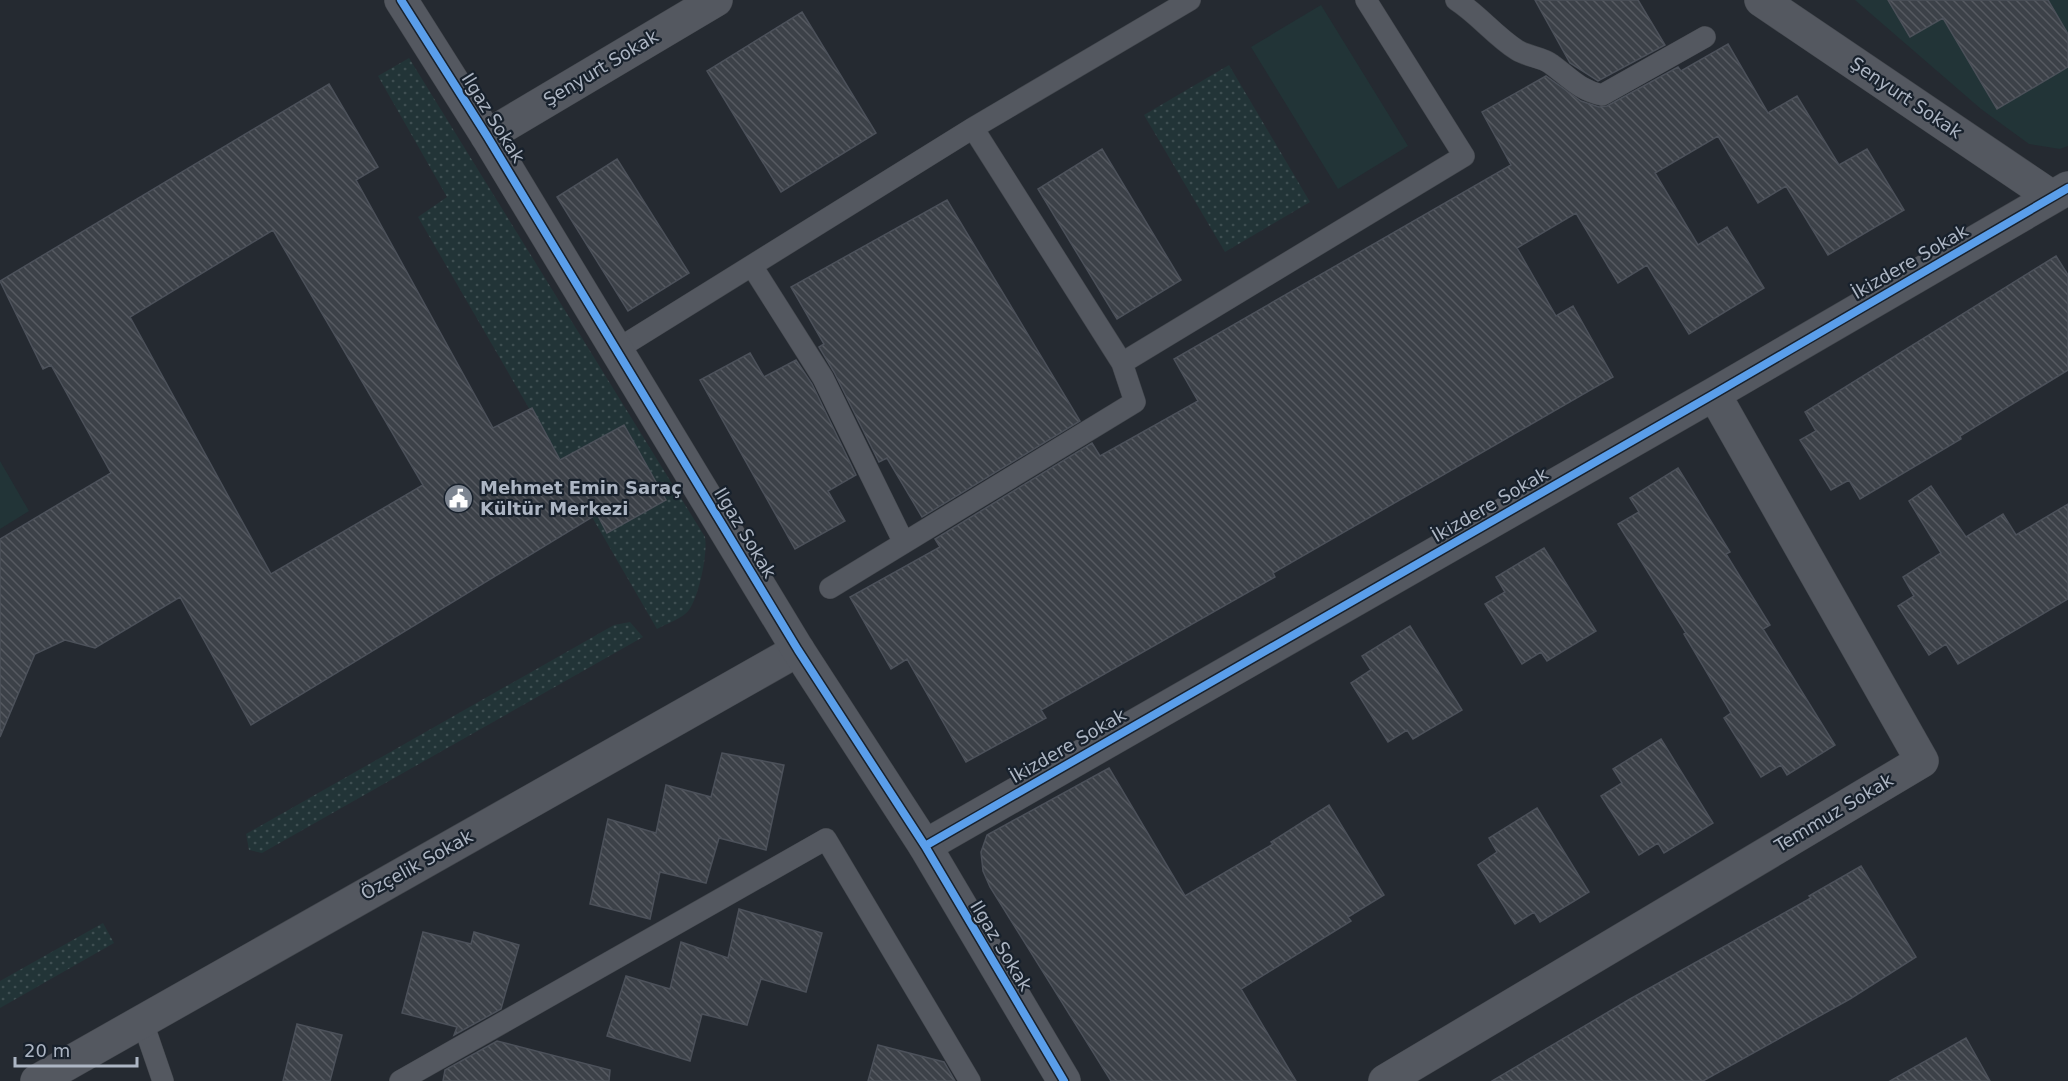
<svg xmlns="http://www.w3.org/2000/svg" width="2068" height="1081" font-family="'DejaVu Sans',sans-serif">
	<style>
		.grass { fill: url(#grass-dots) }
		.pitch { fill: #223437 }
		.building { fill: url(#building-back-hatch); stroke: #4c515a; stroke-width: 1.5; fill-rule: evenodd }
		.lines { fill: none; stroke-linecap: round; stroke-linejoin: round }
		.service-casing { stroke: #42464c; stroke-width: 22 }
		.minor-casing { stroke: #42464c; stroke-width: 34 }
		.tertiary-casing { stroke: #42464c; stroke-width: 34 }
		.service { stroke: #545860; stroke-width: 21 }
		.minor { stroke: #545860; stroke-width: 33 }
		.tertiary { stroke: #545860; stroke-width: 33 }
		.cycleway-casing { stroke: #18212c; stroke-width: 11 }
		.cycleway { stroke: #5a9eea; stroke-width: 8 }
		.labels { text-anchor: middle; stroke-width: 4.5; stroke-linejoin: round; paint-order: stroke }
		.street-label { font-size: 18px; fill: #adb6c4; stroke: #18212c }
		.poi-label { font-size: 18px; font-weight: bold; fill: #adb6c4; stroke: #18212c; text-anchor: start }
	</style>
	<defs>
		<pattern id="grass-dots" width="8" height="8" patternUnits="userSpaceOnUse" patternTransform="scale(1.5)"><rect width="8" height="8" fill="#223437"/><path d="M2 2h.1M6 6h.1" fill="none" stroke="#3f4f52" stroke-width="1.8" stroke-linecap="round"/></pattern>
		<pattern id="building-back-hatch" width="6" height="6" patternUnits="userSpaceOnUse" patternTransform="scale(1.5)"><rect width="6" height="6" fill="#3c4148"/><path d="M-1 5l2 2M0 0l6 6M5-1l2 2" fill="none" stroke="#565a61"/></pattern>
	</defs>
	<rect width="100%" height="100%" fill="#252a31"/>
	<path class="grass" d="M409 58 705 537C708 553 699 596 689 610 683 618 666 624 657 629L418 217 447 197 378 76Z
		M1229 65 1310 202 1225 252 1144 115Z
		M630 622 643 637 262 853 249 850 246 834 614 625Z
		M103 923 114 943 0 1008V981Z"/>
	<path class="pitch" d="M1855 0H2068V146L2060 149 2029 144 1981 109Z
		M1321 5 1408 146 1338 189 1251 47Z
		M0 461 29 511 0 529Z"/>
	<path class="building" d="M1535 0H1638L1665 45 1598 81 1570 63Z
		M1888 0H2048L2068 34V67L1997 109 1943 18 1910 37Z
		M802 12 876 133 781 192 707 71Z
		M1728 44 1768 113 1797 96 1839 165 1867 149 1904 210 1828 255 1786 186 1758 203 1718 136 1655 173 1698 245 1727 227 1764 288 1689 334 1647 265 1618 283 1576 213 1517 248 1556 316 1573 306 1613 377 1273 573 1275 577 1041 710 1046 718 966 762 907 659 891 669 850 597 940 547 935 539 1092 443 1100 456 1198 401 1174 359 1511 165 1482 112 1546 76 1581 101 1599 107 1607 106 1678 67 1681 71Z
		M329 84 378 167 356 180 493 428 532 408 560 460 624 425 666 500 607 533 597 514 251 725 180 597 95 648 65 640 35 654 0 737V539L111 473 51 365 43 369 0 281ZM273 230 423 485 271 574 130 317Z
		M1102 149 1181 280 1117 319 1038 189Z
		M617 159 689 273 628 311 557 197Z
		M947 200 1080 421 922 517 887 458 879 462 834 372 819 347 824 344 791 287Z
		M2056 256 2068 275V370L1960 436 1961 439 1860 499 1849 480 1831 490 1800 440 1816 431 1805 412Z
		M750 353 764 377 796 360 812 384 856 475 828 491 845 521 795 549 700 380Z
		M1678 468 1730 552 1726 554 1770 625 1763 629 1835 745 1787 775 1781 765 1761 777 1724 718 1731 713 1684 634 1686 633 1618 524 1639 512 1630 498Z
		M1931 486 1966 537 2003 514 2016 535 2068 504V599L1958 664 1946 644 1929 655 1898 606 1914 596 1903 577 1941 553 1909 501Z
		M1544 548 1596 631 1547 661 1541 652 1522 664 1485 604 1505 592 1496 577Z
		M1410 626 1462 710 1413 739 1407 730 1388 742 1351 683 1371 670 1362 656Z
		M1661 739 1713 823 1664 853 1658 843 1639 855 1601 796 1622 783 1613 769Z
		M722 753 784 765 766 850 719 838 706 883 660 872 650 919 590 904 608 819 656 833 666 785 711 797Z
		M1109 768 1185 896 1273 844 1271 842 1329 805 1384 895 1348 917 1351 921 1241 989 1296 1081H1111L990 887 983 871 981 852 987 835Z
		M1537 808 1589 892 1540 922 1534 912 1515 924 1478 865 1497 852 1489 838Z
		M1861 866 1916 957 1850 999 1703 1081H1492L1630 999 1811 898 1809 896Z
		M739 909 822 933 806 992 761 979 747 1025 702 1014 690 1061 607 1036 626 976 670 989 681 942 728 958Z
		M423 932 471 944 474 932 519 945 501 1009 454 1035 457 1027 402 1013Z
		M297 1024 342 1035 330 1081H283Z
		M1966 1038 1990 1081H1890Z
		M497 1041 610 1070 609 1081H443L445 1070Z
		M878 1045 944 1062 955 1081H868Z"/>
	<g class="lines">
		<defs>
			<path id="service" d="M1456 0C1479 15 1495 36 1517 50 1528 57 1542 57 1551 64 1569 77 1579 90 1602 95L1705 37
				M973 128 1122 363 1464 156 1366 0
				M752 266 823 378 904 543
				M616 350 973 128 1190 0
				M830 588 1135 402 1122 363
				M142 1020 163 1081
				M400 1081 826 839 970 1081"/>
			<path id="minor" d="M1761 0 2052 197
				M487 136 716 0
				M925 846 1714 394 2068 188
				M37 1081 798 650
				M1385 1081 1922 761 1714 394"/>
			<path id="tertiary" d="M401 0 487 136 798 650 925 846 1064 1081"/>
		</defs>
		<use href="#service" class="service-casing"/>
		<use href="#minor" class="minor-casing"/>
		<use href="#tertiary" class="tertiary-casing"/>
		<use href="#service" class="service"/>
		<use href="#minor" class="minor"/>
		<use href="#tertiary" class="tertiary"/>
		<defs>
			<path id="cycleway" d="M401 0 487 136 798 650 925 846 1064 1081
				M925 846 1714 394 2068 188"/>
		</defs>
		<use href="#cycleway" class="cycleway-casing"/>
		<use href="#cycleway" class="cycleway"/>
	</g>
	<defs>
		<symbol id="civic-disc" viewBox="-11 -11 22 22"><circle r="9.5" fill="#7d8591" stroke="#18212c"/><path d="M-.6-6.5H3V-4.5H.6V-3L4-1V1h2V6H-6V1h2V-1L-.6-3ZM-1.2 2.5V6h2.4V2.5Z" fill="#fff"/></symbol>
	</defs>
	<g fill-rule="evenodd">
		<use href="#civic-disc" x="442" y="482" width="33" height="33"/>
	</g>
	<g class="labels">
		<g class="street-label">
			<text transform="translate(601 68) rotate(-31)" y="6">Şenyurt Sokak</text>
			<text transform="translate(1906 98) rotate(34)" y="6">Şenyurt Sokak</text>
			<text transform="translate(493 118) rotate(58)" y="6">Ilgaz Sokak</text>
			<text transform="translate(1910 262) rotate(-30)" y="6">İkizdere Sokak</text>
			<text transform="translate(1490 505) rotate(-30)" y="6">İkizdere Sokak</text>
			<text transform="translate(745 533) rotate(59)" y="6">Ilgaz Sokak</text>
			<text transform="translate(1068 746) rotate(-30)" y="6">İkizdere Sokak</text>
			<text transform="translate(1834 813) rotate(-31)" y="6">Temmuz Sokak</text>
			<text transform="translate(417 865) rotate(-29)" y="6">Özçelik Sokak</text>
			<text transform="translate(1001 946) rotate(59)" y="6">Ilgaz Sokak</text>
		</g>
		<g class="poi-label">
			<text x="480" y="494">Mehmet Emin Saraç<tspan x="480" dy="21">Kültür Merkezi</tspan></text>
		</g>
	</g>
	<path d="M15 1057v9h122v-9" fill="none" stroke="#adb6c4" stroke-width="3"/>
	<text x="24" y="1057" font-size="18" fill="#adb6c4" stroke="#18212c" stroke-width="4.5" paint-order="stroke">20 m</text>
</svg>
